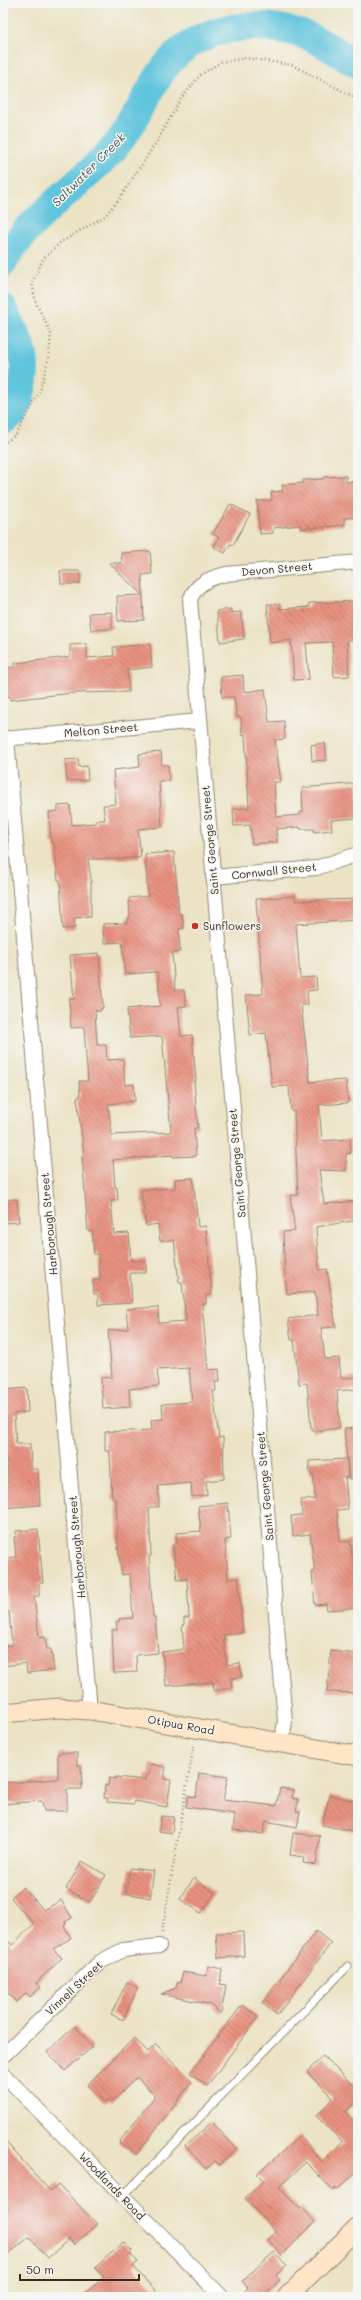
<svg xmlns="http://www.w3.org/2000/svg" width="361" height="2300" font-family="Mali,sans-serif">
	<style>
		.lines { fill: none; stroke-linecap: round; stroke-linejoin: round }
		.river { stroke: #5ec4dc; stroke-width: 29 }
		.building { fill: url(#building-back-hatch) }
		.lane-casing { stroke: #948672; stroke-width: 9 }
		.street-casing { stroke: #948672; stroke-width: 16 }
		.secondary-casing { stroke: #948672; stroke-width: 21 }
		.path { stroke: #948672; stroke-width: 2.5; stroke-dasharray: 1 3; stroke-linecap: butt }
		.lane { stroke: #fff; stroke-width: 7 }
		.street { stroke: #fff; stroke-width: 14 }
		.secondary { stroke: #fde5c5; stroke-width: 19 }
		.poi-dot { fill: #c8321e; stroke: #f6f6f2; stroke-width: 1.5 }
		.labels { text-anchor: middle; stroke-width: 3; stroke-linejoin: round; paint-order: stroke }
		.street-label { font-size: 11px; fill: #3b2a1e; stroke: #f6f6f2 }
		.poi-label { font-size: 11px; fill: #3b2a1e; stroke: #f6f6f2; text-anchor: start }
		.water-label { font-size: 12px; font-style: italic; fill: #465857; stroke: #f6f6f2 }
	</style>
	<defs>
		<pattern id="building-back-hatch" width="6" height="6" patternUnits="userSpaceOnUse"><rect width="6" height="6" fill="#e89280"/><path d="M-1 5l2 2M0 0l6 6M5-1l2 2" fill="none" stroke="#bd7768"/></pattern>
	</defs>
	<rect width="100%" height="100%" fill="#f6f6f2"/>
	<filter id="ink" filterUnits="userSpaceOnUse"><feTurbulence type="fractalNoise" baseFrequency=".025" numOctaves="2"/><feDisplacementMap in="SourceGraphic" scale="8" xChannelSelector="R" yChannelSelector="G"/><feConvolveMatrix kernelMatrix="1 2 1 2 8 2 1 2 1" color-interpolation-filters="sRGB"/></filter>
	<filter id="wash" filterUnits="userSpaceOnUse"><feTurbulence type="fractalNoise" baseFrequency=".012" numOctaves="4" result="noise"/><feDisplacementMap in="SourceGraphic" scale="16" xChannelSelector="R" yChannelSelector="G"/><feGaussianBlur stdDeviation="0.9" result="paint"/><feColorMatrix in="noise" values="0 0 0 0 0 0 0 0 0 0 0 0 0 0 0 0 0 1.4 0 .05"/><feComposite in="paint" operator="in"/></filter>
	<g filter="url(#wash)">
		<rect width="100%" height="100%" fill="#ece3c5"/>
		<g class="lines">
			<path class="river" d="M3 263C25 220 82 184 114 148 136 123 146 92 166 66 198 24 258 19 305 35 323 42 341 55 358 64
				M3 309C19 342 31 355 21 393 18 405 15 415 3 420"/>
		</g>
		<g id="blocks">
			<path class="building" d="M346 476V482L358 481V517L344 518V525L301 529 300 525 273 528V533L260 534 257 501 272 500 271 492 283 491 282 485 303 483V480L323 479V477Z
				M230 504 250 514 233 545 230 544 225 553 214 547 219 537 213 534Z
				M150 551 152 574 142 575 144 620 118 621 117 596 142 595 109 563H122L121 553Z
				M60 571H80V584H61Z
				M358 601 357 640H347L349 676 334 677 332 642 306 643 309 679 294 680 291 640 270 643 267 604H280V609L309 607V603Z
				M231 609V613L241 612 244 639 220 642 217 611Z
				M112 612V629L91 630 89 613Z
				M87 644V658L114 656 113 647 150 644 152 667 127 670 129 692 72 693 10 700V696L6 697 3 668 15 667V663L70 657V645Z
				M243 675 244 692 265 689 269 722 284 721 285 739 275 740 281 782H274L276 817 300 815V812H303L302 788 358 783V818L331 820 332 830 314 832V829H300V827L276 829 277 842 252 844 250 825 234 826 233 809 249 808 245 734 242 735 241 717H237L234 697H222L221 677Z
				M325 743 327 760 312 761 311 745Z
				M161 752 162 765H168L169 781H159L162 827 138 829 141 857 122 859H88L91 880V917L74 918 75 928 63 929 60 880H58L54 843H51L49 812 58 811V806L70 805 72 825 96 823V820H105L103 805 116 804 113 770 140 767 139 754Z
				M78 759 79 767 87 766 88 780 67 781 65 760Z
				M174 852 179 914H182L184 928 179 929 180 952 172 953 175 990H184L186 1006 178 1007 181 1036 192 1035 196 1081H194L198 1128H194L196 1156 173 1157V1155L113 1160 115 1187H117L118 1200 111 1201 114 1234 129 1233 131 1261 146 1260V1273H130L132 1303 98 1305V1294H94L93 1280 100 1279 98 1254H94L92 1231H88L82 1156 84 1155 77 1098 80 1097 79 1081H88L86 1056 84 1027 71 1028 69 999H74L70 955 99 953 103 1008H101V1011H95L97 1045H106L107 1060 123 1059 125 1085 134 1084 135 1101 108 1104 112 1135 171 1132 162 1036 130 1038 127 1009 160 1006 158 974 157 972 125 974 122 942 104 943 103 924 127 923V918H130L129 898 148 896 145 854Z
				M295 896V901L358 899V920L296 924 300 978 316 977 317 990 307 991 308 1005H301L310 1082 346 1080 348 1103 319 1105 322 1141 350 1139 351 1153 346 1154V1171L319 1170 324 1204 358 1201V1220L316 1227 319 1270 327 1269 336 1327 321 1328 325 1359 339 1358 341 1378 358 1377V1389L337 1391 340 1428 313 1431V1428H311L307 1383 299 1384 294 1340H291L288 1319 318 1315 315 1292 287 1294 285 1275 283 1232 295 1231 290 1196 298 1195 294 1111H291L289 1086 272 1087 266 1033 250 1035 246 995 263 994 256 899Z
				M193 1178 198 1227 206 1226 208 1252 212 1294 206 1295V1304H202L208 1370 219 1369 220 1382H215L216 1391H213L219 1438 223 1437 224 1479 206 1481 207 1495 192 1497 191 1483 158 1486 159 1507H149L151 1556H149L153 1617H155L158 1653 136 1655 137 1672 114 1673 112 1630H117L116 1622H119V1619L133 1618 130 1574 122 1575 118 1548 116 1499H112L110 1455 109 1451H105V1432L152 1430 151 1420 163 1419 162 1404 192 1402 189 1368 157 1370 159 1386 129 1389 130 1407 103 1409 101 1378 112 1377 108 1331 128 1329 126 1309 158 1307 159 1323 186 1321 182 1282H179L174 1240 160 1241 158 1224 146 1226 141 1190 175 1188V1179Z
				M17 1199 19 1222 3 1223V1200Z
				M27 1388 28 1412 14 1414 16 1444H30L31 1469H38L40 1505 3 1508V1483H8L7 1459H3V1390Z
				M358 1428V1478L349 1479 344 1429Z
				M347 1459 348 1477H345L348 1509 337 1510 340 1542 350 1541 352 1556H354L358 1608 327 1610 326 1604 315 1605 312 1572H315L310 1534 293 1536 291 1516 302 1515 301 1500 315 1499 313 1474H310L309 1461Z
				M228 1503 231 1539 225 1540 228 1579 238 1578 243 1633 223 1635 227 1665 240 1663 242 1677 231 1678 232 1688 214 1691 213 1682 166 1686 162 1652 184 1649 182 1625H184V1618H189L187 1579 177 1580 173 1544 177 1543 176 1533 201 1531 198 1506Z
				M38 1529 43 1583H39V1596H34L39 1638 45 1637 47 1649H51L54 1670 27 1673 26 1663 3 1666V1646L12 1645 9 1612H7L4 1558 16 1557 14 1537H16V1531Z
				M331 1651 358 1654V1693L327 1692Z
				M58 1753H77V1765H81L82 1789H67V1811H44L42 1801 3 1804V1783L58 1779Z
				M151 1764 166 1767 164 1779 171 1780 167 1807 135 1801 134 1804 107 1802V1798H104L105 1785 108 1786 109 1778 115 1779 116 1777 145 1780 146 1775H149Z
				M199 1773 228 1777 223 1800 276 1806 280 1788 294 1790 292 1798 299 1800 296 1811 300 1812 297 1827 266 1821 263 1834 233 1830 235 1814 186 1807 188 1796 196 1797Z
				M330 1795 358 1802V1832L322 1825Z
				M161 1816 174 1817 172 1833 159 1831Z
				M293 1833 320 1836 316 1865 303 1863 304 1857 290 1855Z
				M82 1861 106 1875 90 1902 66 1889Z
				M130 1868 154 1871 150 1898 126 1893Z
				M194 1878 215 1893 201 1913 180 1899Z
				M23 1887 44 1910 61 1900 72 1918 65 1922 66 1924 64 1926 71 1938 53 1949 62 1958 36 1983 41 1987 30 1997 26 1993 17 2002 3 1988V1935L12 1945 34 1924 11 1898Z
				M316 1931 331 1943 277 2015 262 2003Z
				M243 1932 244 1956 218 1958 216 1933Z
				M208 1966 222 1969 220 1984 226 1985 221 2014 212 2005 161 1994 176 1988 177 1983H180L183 1972 207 1976Z
				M127 1982 138 1988 123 2020 111 2014Z
				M242 2005 258 2017 207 2086 190 2073Z
				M75 2026 92 2047 65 2071 47 2052Z
				M134 2038 148 2052 156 2044 192 2082 136 2155 119 2142 155 2096 137 2077 111 2103 108 2100 105 2103 87 2085Z
				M323 2056 352 2084 358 2079V2101L345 2112 358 2126V2170L337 2190 335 2188 333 2191 306 2162 279 2187 300 2209 302 2207 315 2222 282 2255 267 2239 276 2232 245 2198 264 2181 257 2174 300 2136 322 2161 343 2142 316 2116 333 2098 307 2072Z
				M212 2122 237 2149 219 2165 215 2161 206 2169 185 2146Z
				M3 2139 50 2191 58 2184 97 2224 74 2245 69 2239 48 2258 29 2237 3 2259V2213L8 2209 3 2203Z
				M123 2242 132 2251 130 2254 138 2262 133 2266 161 2297H81L104 2277 95 2268Z
				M274 2252 286 2266 276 2275 280 2280 262 2297H239L248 2288 242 2281Z"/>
		</g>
	</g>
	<g filter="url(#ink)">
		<use href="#blocks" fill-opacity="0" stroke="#948672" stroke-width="1"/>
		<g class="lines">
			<defs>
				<path id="lane" d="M123 2196 348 1966"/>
				<path id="street" d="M7 738 90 1710
					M3 739 199 721
					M213 877 316 868 358 854
					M282 1742 285 1721 190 600C196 583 210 578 226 574L358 562
					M3 2056 100 1962 123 1950 159 1946
					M3 2074 222 2297"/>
				<path id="secondary" d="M3 1713 59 1708 90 1710 358 1756
					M287 2297 358 2227"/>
			</defs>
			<use href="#lane" class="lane-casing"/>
			<use href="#street" class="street-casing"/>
			<use href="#secondary" class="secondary-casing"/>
			<path class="path" d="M3 444 16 435 40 391 49 357 51 333 36 303 32 283 43 259 61 242 105 216 120 198 159 138 180 100 200 75 221 62 246 58 292 65 358 99
				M162 1932 194 1744"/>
			<use href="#lane" class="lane"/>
			<use href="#street" class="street"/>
			<use href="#secondary" class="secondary"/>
		</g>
	</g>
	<circle class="poi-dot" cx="195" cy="926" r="4"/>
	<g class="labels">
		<g class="street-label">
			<text transform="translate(277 569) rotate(-5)" y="4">Devon Street</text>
			<text transform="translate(101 730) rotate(-5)" y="4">Melton Street</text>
			<text transform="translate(210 840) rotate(-95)" y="4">Saint George Street</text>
			<text transform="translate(274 871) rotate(-6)" y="4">Cornwall Street</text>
			<text transform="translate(237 1163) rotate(-95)" y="4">Saint George Street</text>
			<text transform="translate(49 1224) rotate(-95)" y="4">Harborough Street</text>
			<text transform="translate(265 1486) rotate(-95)" y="4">Saint George Street</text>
			<text transform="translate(77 1547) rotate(-95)" y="4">Harborough Street</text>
			<text transform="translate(181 1725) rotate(10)" y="4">Otipua Road</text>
			<text transform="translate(74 1988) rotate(-43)" y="4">Vinnell Street</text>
			<text transform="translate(112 2186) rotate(46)" y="4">Woodlands Road</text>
		</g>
		<g class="poi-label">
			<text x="203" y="930">Sunflowers</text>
		</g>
		<g class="water-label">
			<text transform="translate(89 170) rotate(-45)" y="4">Saltwater Creek</text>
		</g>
	</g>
	<rect width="361" height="2300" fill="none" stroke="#f6f6f2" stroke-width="16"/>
	<path d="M20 2274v6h119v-6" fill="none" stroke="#3b2a1e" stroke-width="2"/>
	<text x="26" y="2274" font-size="12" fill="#3b2a1e" stroke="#f6f6f2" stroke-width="3" paint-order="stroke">50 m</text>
</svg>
